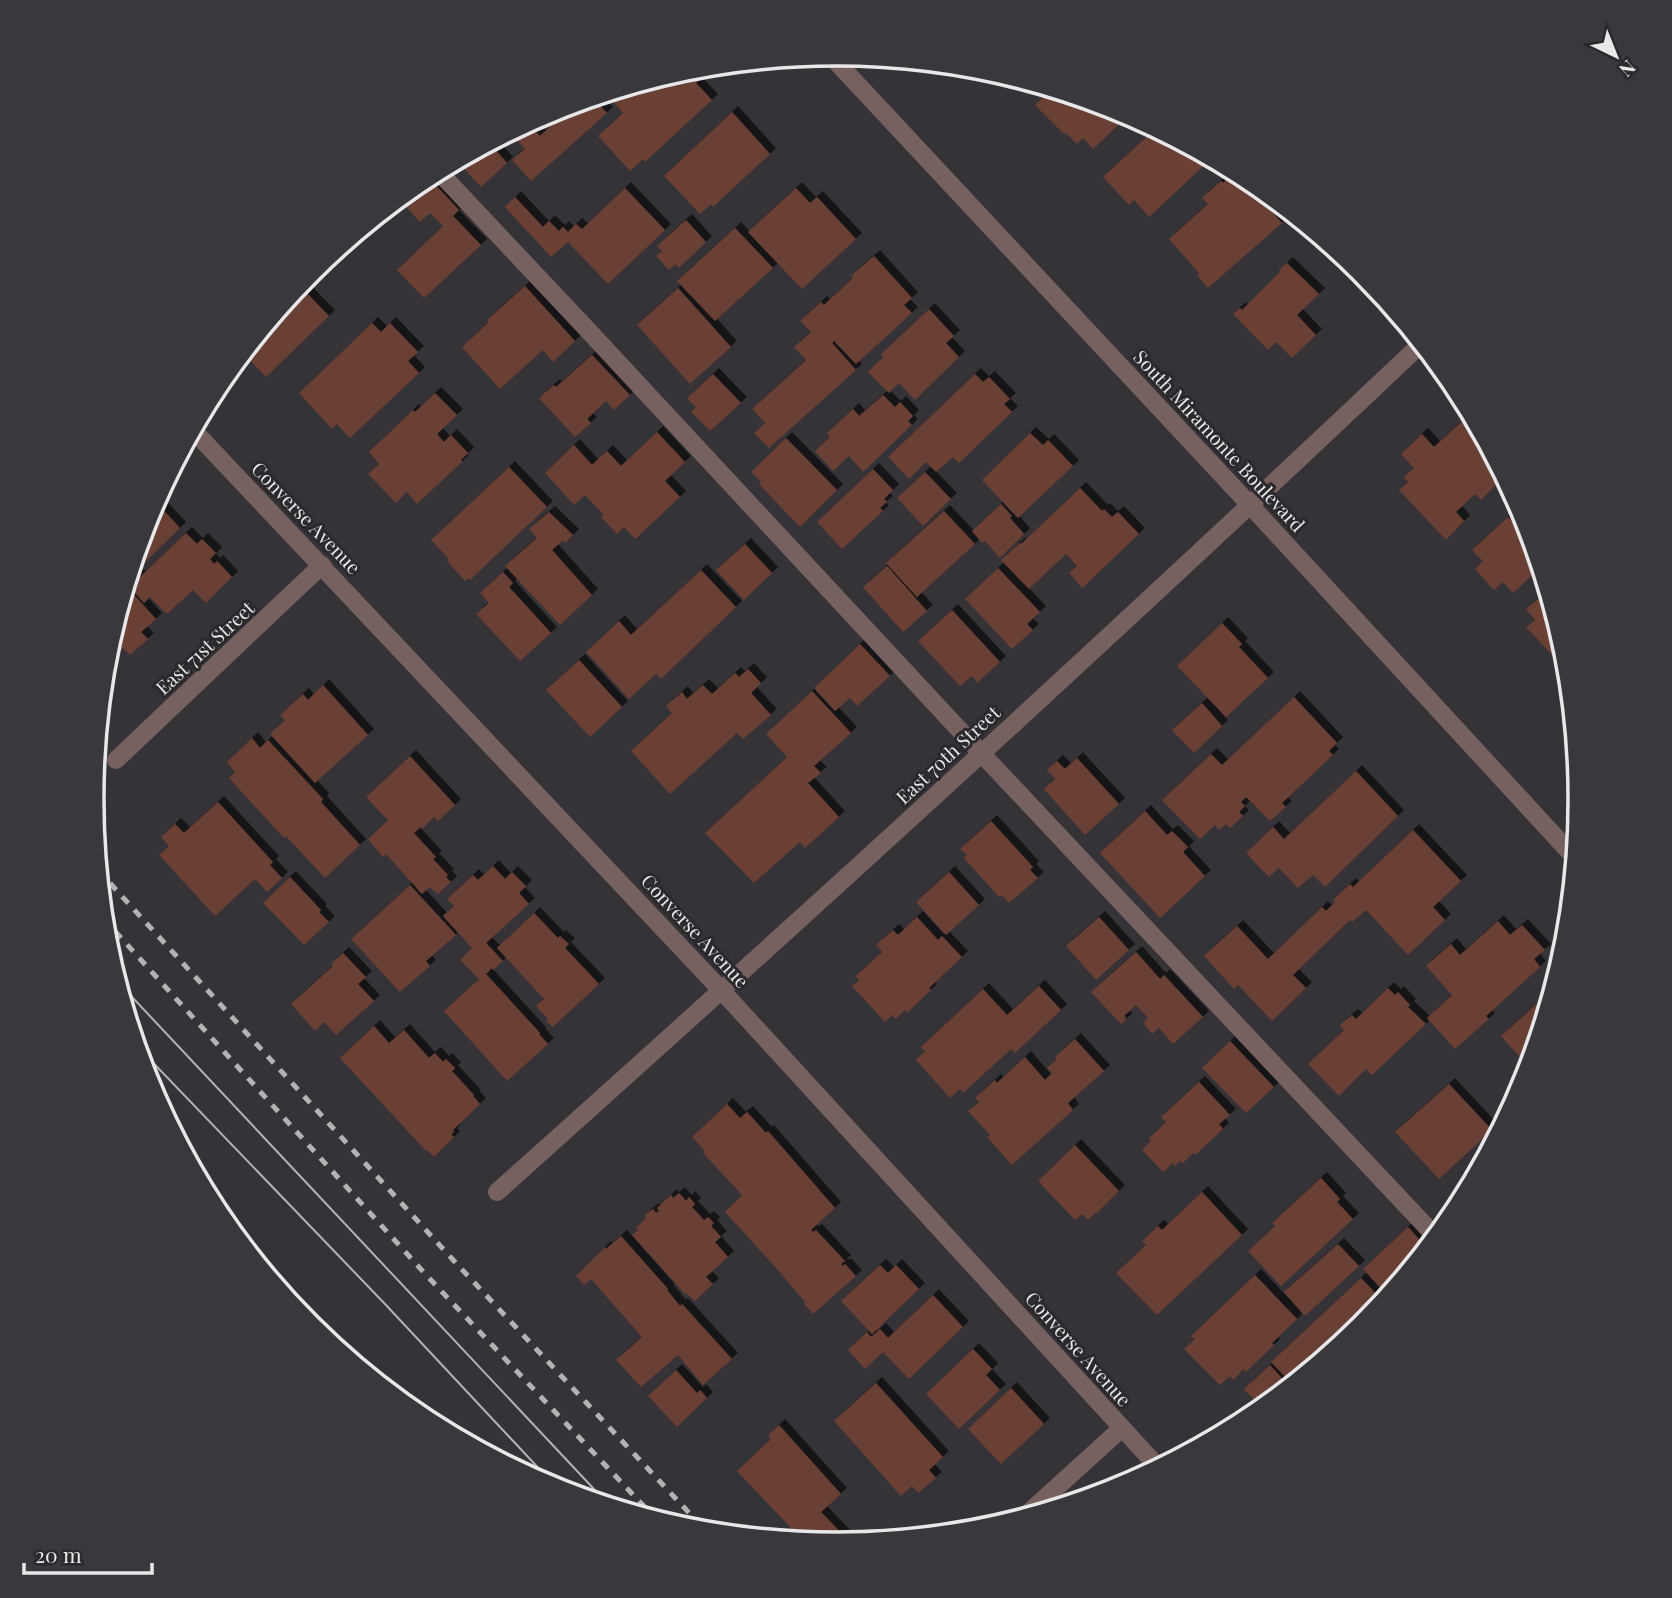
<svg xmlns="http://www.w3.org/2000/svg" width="1672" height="1598" font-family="'Playfair Display',serif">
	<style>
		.building { fill: #6b3f34; filter: url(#shadow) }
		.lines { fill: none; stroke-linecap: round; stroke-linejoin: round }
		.service { stroke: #77615f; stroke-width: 18 }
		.minor { stroke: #77615f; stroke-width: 18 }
		.tertiary { stroke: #77615f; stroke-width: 18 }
		.tram { stroke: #b3b2b5; stroke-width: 2 }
		.rail { stroke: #b3b2b5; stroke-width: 5; stroke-dasharray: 9 9; stroke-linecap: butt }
		.labels { text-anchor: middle; stroke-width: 6; stroke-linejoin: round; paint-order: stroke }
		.street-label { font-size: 19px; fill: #e8e7e9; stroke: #2b292d }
		.rim { fill: none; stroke: #e8e7e9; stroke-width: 3.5 }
	</style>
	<defs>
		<filter id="shadow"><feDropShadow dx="6" dy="-6" stdDeviation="0" flood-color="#0009"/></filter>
	</defs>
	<rect width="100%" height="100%" fill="#353337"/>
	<path class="building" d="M693 68 702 78 696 83 712 100 645 162 643 159 630 171 598 136 623 113 611 99 620 90Z
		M1040 86 1121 111 1129 115 1093 149 1083 138 1077 144 1066 133 1064 134 1035 105 1044 97 1036 90Z
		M593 98 607 113 531 181 512 160 525 149 512 135 519 128 528 123 540 136 574 104Z
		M732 112 770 154 713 207 711 204 700 214 664 176Z
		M1155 129 1211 159 1149 217 1134 200 1129 205 1103 177Z
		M504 136 493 147 507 163 481 187 457 161Z
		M1239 174 1250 180 1268 194 1261 200 1282 223 1208 288 1197 275 1199 273 1169 239 1208 204 1202 198 1221 181 1223 183 1233 175 1235 178Z
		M428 177 459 210 453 216 481 245 424 298 397 270 443 226 430 213 420 222 399 199Z
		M625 188 665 230 608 284 568 242 551 257 505 207 515 197 543 227 549 221 559 231 563 227 568 232 576 224 582 229Z
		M796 188 810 203 817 197 856 239 802 289 748 232Z
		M686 220 706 242 679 268 675 264 669 270 656 256 662 251 657 246Z
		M735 228 773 268 715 321 677 281Z
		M1317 235 1346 259 1341 264 1316 236Z
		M874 256 912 298 904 305 912 313 856 364 834 341 832 343 856 370 769 448 754 433 765 423 752 409 806 360 794 347 811 332 800 321 821 302 824 305 853 278 851 276Z
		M1287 263 1319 294 1297 315 1316 335 1292 358 1276 342 1268 350 1233 314 1240 308 1242 310 1281 271 1279 270Z
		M299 285 329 316 266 377 243 353Z
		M525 286 575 341 553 362 543 350 500 389 462 347 489 322 487 320Z
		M678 288 731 347 690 384 637 325Z
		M929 309 954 336 946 343 959 357 915 400 899 383 889 393 868 372 883 357 881 354Z
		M372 323 381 332 390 323 418 352 408 361 419 373 350 438 337 424 332 429 299 393Z
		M592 355 630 395 614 410 606 401 587 419 591 423 575 437 539 398 554 385 556 387Z
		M713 374 741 403 710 431 691 412 696 407 687 398Z
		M975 374 983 382 989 377 1010 399 1004 404 1012 412 959 463 953 457 936 472 926 462 909 479 888 457Z
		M435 393 457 415 437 434 444 442 451 435 468 453 461 460 462 462 417 504 407 492 396 503 368 474 379 464 369 452 413 410 415 412Z
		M883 395 895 407 900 402 913 416 908 421 912 425 863 472 849 456 833 471 815 451 830 437 827 433 853 409 859 416Z
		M1467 417 1478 428 1504 477 1481 500 1475 494 1456 512 1464 521 1446 540 1399 490 1408 482 1404 477 1414 468 1401 454 1422 434 1434 447Z
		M657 432 685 462 665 481 680 497 635 539 624 527 617 534 601 517 603 514 585 495 574 505 545 473 574 445 592 465 607 451 621 466Z
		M1030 433 1043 445 1048 440 1073 466 1018 518 982 480Z
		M786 438 837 490 800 527 759 484 761 482 751 472Z
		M509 467 547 507 470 580 468 578 465 581 447 561 449 559 431 540Z
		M873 469 893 490 884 499 887 502 880 508 883 511 842 549 817 522Z
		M925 472 951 499 923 526 897 498Z
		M1080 488 1102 511 1104 509 1112 517 1118 512 1139 534 1082 588 1069 573 1077 566 1066 554 1029 589 1001 560 1020 543 1021 544Z
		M155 501 180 528 129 578 148 514Z
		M1001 504 1012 516 1010 518 1024 534 1000 558 985 541 982 543 972 531Z
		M944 511 975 544 917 597 886 563Z
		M549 512 573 535 565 543 563 540 552 550 592 595 560 625 505 566 537 538 529 529Z
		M1508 517 1533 545 1540 568 1513 593 1503 582 1494 590 1475 569 1483 561 1472 550Z
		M186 533 197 544 202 539 216 553 210 559 214 564 217 561 232 577 206 603 193 590 167 614 150 597 144 603 127 584 136 574 140 577Z
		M745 544 772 573 744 600 716 570Z
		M887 566 927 611 903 632 863 587Z
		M998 568 1040 612 1027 624 1033 630 1012 649 965 599Z
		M701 570 736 607 661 679 656 674 629 699 586 652 619 621 631 635Z
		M503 572 513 583 509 587 551 633 520 661 476 614 489 603 480 593Z
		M126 586 156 619 141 632 148 639 130 655 123 648 108 661 105 659 106 653Z
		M1547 591 1567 654V655L1561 650 1554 657 1526 627 1535 620 1526 609Z
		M952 610 1000 662 977 683 972 676 960 686 918 641Z
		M1222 623 1242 644 1239 647 1268 678 1226 717 1177 666Z
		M860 644 890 676 857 706 850 698 835 711 814 688Z
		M579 660 622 707 590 737 546 690Z
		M748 669 761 683 751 693 771 715 743 739 737 733 670 794 631 751 672 713 666 706 682 692 687 699 703 685 712 694 735 673 739 677Z
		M323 685 368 735 315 783 270 734 285 720 280 715 303 694 308 700Z
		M812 691 851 733 814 766 821 773 808 783 839 817 805 848 800 842 754 883 705 833 787 757 766 734Z
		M1294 697 1337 743 1329 751 1333 755 1282 803 1286 807 1270 821 1246 797 1241 802 1245 806 1239 812 1243 816 1230 828 1226 824 1219 830 1215 825 1200 839 1162 800 1211 754 1222 765Z
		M1202 703 1222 726 1194 753 1172 730Z
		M252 738 260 748 268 740 323 799 321 802 360 845 325 878 286 836 284 838 229 778 235 772 227 762Z
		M410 756 455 805 438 821 434 817 422 829 421 827 414 833 436 857 433 859 448 875 446 877 451 882 438 894 430 887 422 894 386 854 383 857 368 839 388 820 366 797Z
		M1077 758 1119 804 1085 835 1044 789 1055 779 1047 770 1057 761 1065 769Z
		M1356 771 1398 816 1325 887 1313 875 1298 888 1279 868 1269 877 1246 853 1273 827 1284 839Z
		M218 802 273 862 270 865 282 878 267 892 255 879 215 916 159 855 169 846 161 837 175 824 184 833Z
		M1145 811 1167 835 1172 831 1188 847 1183 852 1205 876 1160 918 1100 853Z
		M991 821 1033 867 1030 870 1038 878 1009 903 1002 895 999 897 964 858 967 855 960 849Z
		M1413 830 1461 881 1433 907 1445 920 1408 955 1366 910 1352 922 1350 920 1293 975 1306 988 1272 1021 1238 985 1234 989 1204 956 1237 926 1268 959 1322 907 1326 911 1335 902 1333 900 1350 884 1353 887Z
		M493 866 505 879 512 872 526 886 519 893 529 904 486 943 503 961 493 970 492 968 486 974 540 1033 539 1034 548 1044 507 1081 444 1011 479 979 460 960 472 948 443 916 454 906 447 899 473 875 478 880Z
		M949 872 979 905 946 935 916 902Z
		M290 877 321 910 319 912 329 922 304 945 263 903Z
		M410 885 456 935 426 961 430 966 400 992 351 939Z
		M534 913 558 938 560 936 569 944 565 948 599 984 553 1027 546 1021 548 1019 536 1006 544 999 497 948Z
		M917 917 938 940 942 936 962 957 929 988 931 990 907 1013 905 1010 896 1019 892 1015 885 1022 852 986 859 980 856 976 882 952 876 945 893 930 898 935Z
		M1099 917 1129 950 1096 980 1066 946Z
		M1498 921 1510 935 1522 925 1545 950 1534 959 1540 967 1486 1016 1489 1019 1455 1049 1427 1018 1452 995 1426 966 1451 944 1460 955Z
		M1136 952 1160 979 1164 975 1203 1017 1173 1044 1159 1028 1152 1034 1143 1023 1148 1018 1136 1005 1124 1016 1126 1020 1121 1024 1091 992Z
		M343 953 366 977 358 984 374 1001 336 1035 324 1022 315 1031 291 1004 333 966 331 964Z
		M1039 986 1061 1010 1015 1053 1011 1049 963 1093 960 1089 950 1098 916 1060 925 1051 921 1047 983 989 1007 1015Z
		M1388 988 1395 995 1398 992 1410 1005 1408 1007 1426 1024 1372 1075 1366 1069 1339 1096 1308 1064 1344 1030 1340 1025 1352 1015 1356 1019Z
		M1553 989 1534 1052 1529 1067 1501 1036Z
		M374 1026 389 1043 404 1030 429 1058 435 1053 443 1062 446 1059 455 1068 452 1071 474 1095 473 1096 480 1104 453 1130 454 1132 451 1134 454 1137 434 1157 427 1150 426 1151 340 1058Z
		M1075 1039 1104 1071 1068 1103 1073 1110 1012 1165 987 1137 990 1135 968 1111 979 1102 975 1098 995 1080 997 1083 1025 1057 1045 1080 1052 1073 1047 1068 1057 1059 1055 1057Z
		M1230 1041 1274 1087 1246 1113 1202 1068Z
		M1199 1082 1230 1115 1219 1124 1223 1129 1195 1155 1193 1153 1183 1163 1180 1161 1175 1166 1173 1163 1163 1172 1142 1150 1151 1140 1149 1138 1166 1122 1161 1117Z
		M1449 1084 1492 1130 1439 1179 1395 1132Z
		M727 1104 740 1118 747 1112 766 1133 768 1131 835 1208 811 1230 813 1232 816 1230 845 1261 841 1264 843 1266 845 1264 856 1276 813 1314 804 1304 805 1302 777 1269 725 1212 742 1195 703 1153 705 1151 692 1137Z
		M1075 1145 1119 1191 1096 1214 1095 1213 1088 1220 1082 1214 1075 1220 1038 1181Z
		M1321 1178 1340 1199 1337 1202 1353 1219 1281 1286 1248 1251 1275 1226 1272 1223Z
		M1202 1192 1242 1235 1157 1315 1116 1273 1146 1245 1142 1241 1158 1226 1162 1230Z
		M679 1193 686 1201 689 1197 695 1204 692 1207 704 1220 708 1217 714 1223 711 1226 721 1237 715 1242 728 1257 706 1277 713 1284 695 1301 686 1293 685 1294 632 1235 638 1230 636 1228 646 1218 644 1216 653 1209 656 1213 659 1211 657 1208 671 1195 673 1198Z
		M1408 1227 1427 1248 1389 1294 1386 1291 1384 1292 1363 1269Z
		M621 1236 668 1289 667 1290 680 1306 682 1304 732 1359 703 1385 678 1355 641 1387 616 1360 642 1337 591 1279 584 1285 576 1276 605 1247 606 1249Z
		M1338 1244 1359 1266 1305 1316 1284 1292Z
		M880 1265 888 1273 896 1265 919 1289 872 1334 841 1301Z
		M1255 1275 1297 1319 1272 1343 1274 1345 1246 1372 1244 1369 1233 1380 1230 1376 1220 1385 1184 1349 1195 1339 1191 1336Z
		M1361 1278 1383 1301 1362 1326 1292 1384 1271 1362Z
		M933 1295 963 1327 909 1379 883 1352 865 1369 848 1350 867 1332 871 1337 880 1329 888 1338Z
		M973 1349 992 1369 986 1375 1000 1390 959 1429 926 1394Z
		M1270 1365 1289 1386 1262 1409 1244 1389Z
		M676 1370 697 1393 700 1390 707 1398 677 1427 648 1396Z
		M876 1383 943 1457 929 1470 936 1478 918 1493 912 1486 901 1496 834 1421Z
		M1011 1388 1044 1424 1001 1464 968 1429Z
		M779 1425 841 1494 821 1512 850 1542 836 1544 788 1539 784 1535 791 1528 737 1471 771 1439 768 1435Z"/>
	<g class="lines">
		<path class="service" d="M438 171 584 326 981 753 1436 1237"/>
		<path class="minor" d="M116 760 322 565
			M497 1192C809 913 1118 631 1421 344
			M1024 1517 1122 1428"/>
		<path class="tertiary" d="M830 55 1250 505 1575 858
			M193 430 722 991 1158 1467"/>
		<path class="tram" d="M117 981 608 1504
			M136 1045 385 1304 558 1489"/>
		<path class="rail" d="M98 870 455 1262 706 1531
			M103 918 428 1277 655 1518"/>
	</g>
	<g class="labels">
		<g class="street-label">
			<text transform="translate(1219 441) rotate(47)" y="7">South Miramonte Boulevard</text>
			<text transform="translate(306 518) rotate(46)" y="7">Converse Avenue</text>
			<text transform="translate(205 648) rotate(-43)" y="7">East 71st Street</text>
			<text transform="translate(948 755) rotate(-43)" y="7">East 70th Street</text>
			<text transform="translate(695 931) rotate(47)" y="7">Converse Avenue</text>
			<text transform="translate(1078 1349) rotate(48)" y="7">Converse Avenue</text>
		</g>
	</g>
	<path d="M0 0H1672V1598H0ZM836 66H836A732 732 0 0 1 1568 798V800A732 732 0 0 1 836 1532H836A732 732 0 0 1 104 800V798A732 732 0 0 1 836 66Z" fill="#3a383c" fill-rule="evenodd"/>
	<path class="rim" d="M836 66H836A732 732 0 0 1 1568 798V800A732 732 0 0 1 836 1532H836A732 732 0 0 1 104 800V798A732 732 0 0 1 836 66Z"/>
	<g transform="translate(1616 56) rotate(137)" stroke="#2b292d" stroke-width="5" paint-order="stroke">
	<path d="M0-5L12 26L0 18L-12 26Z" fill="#e8e7e9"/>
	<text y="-10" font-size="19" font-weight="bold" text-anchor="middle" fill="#e8e7e9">N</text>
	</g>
	<path d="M24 1563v10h128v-10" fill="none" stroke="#e8e7e9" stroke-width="3.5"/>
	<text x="35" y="1563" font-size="21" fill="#e8e7e9" stroke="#2b292d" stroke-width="5" paint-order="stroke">20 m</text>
</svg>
